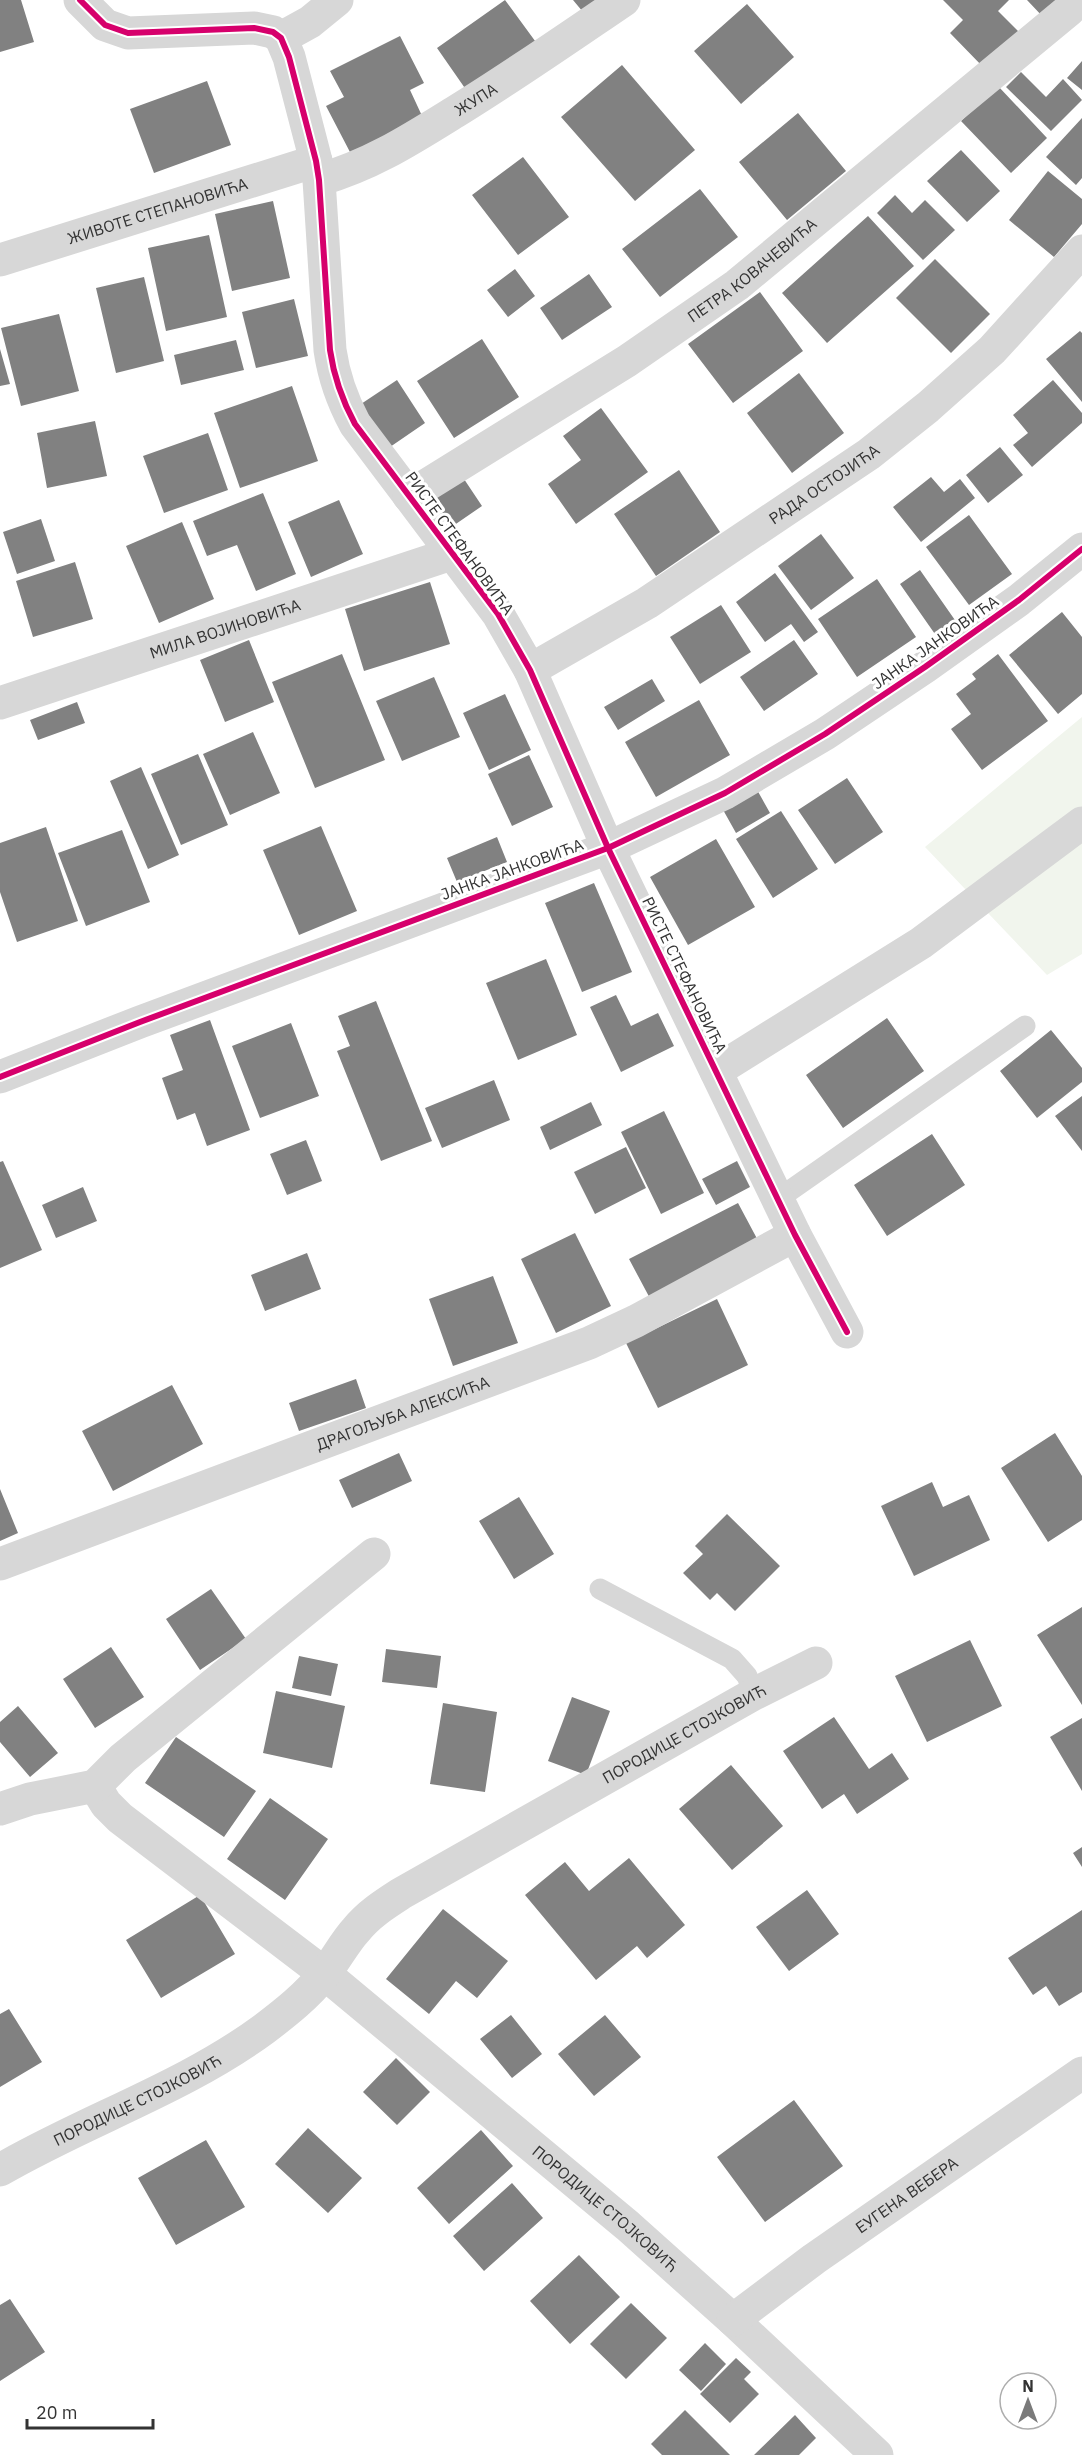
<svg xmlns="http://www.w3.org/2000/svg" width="1082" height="2455" font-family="'IBM Plex Sans',sans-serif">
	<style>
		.green { fill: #f1f5ed }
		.building { fill: #818181 }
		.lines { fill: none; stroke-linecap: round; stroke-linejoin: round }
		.service { stroke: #d7d7d7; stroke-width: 21 }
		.minor { stroke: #d7d7d7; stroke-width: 33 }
		.cycleway-casing { stroke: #fff; stroke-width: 10 }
		.cycleway { stroke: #d6006c; stroke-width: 6 }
		.labels { text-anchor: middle; stroke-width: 6; stroke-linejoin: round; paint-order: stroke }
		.street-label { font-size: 16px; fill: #333; stroke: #fff }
	</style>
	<rect width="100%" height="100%" fill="#fff"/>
	<path class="green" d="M1082 717V954L1047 975 925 847Z"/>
	<path class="building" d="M0 0H21L34 42 0 52Z
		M505 0 538 45 469 94 437 48Z
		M573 0H598L583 12Z
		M943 0H1009L998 11 1021 34 985 69 950 33 963 20Z
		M1027 0H1062L1044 18Z
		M747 4 794 57 741 104 694 51Z
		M400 36 424 83 410 90 423 118 351 154 326 106 344 97 330 71Z
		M1082 61V90L1067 78Z
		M622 65 695 150 635 201 561 117Z
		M1021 72 1046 97 1063 79 1082 100 1051 131 1006 87Z
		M207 81 231 145 154 173 130 109Z
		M998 86 1047 138 1011 173 961 121Z
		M798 113 846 171 787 220 739 162Z
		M1082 118V178L1076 185 1046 157Z
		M961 150 1000 191 967 222 927 181Z
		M523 157 569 217 518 255 472 195Z
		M1048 171 1082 199V224L1054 257 1009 220Z
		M700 189 738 237 660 297 622 249Z
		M895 195 912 213 925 200 955 230 923 260 877 213Z
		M273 201 290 278 232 291 215 214Z
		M868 216 914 266 827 343 782 293Z
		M209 235 227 317 166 331 148 248Z
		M935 259 990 314 951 353 896 298Z
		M515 269 535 296 508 317 487 290Z
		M589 274 612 307 562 340 540 308Z
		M144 277 164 361 116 373 96 288Z
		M760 292 803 351 733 403 688 344Z
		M294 299 308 356 256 368 242 312Z
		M59 314 79 391 21 406 1 328Z
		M1080 331 1082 333V402L1046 359Z
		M482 339 519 397 454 438 417 381Z
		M236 340 244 370 181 385 174 355Z
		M0 349 10 384 0 386Z
		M799 373 844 433 792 473 747 413Z
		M397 380 425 423 390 447 361 404Z
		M1053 380 1082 413V423L1032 467 1013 445 1028 433 1013 415Z
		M292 386 318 461 240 488 214 413Z
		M601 408 648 472 576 524 548 484 581 460 563 436Z
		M95 421 107 476 47 488 37 433Z
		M208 433 228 490 164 513 143 456Z
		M1000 447 1023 475 988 503 966 475Z
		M679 470 720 532 656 576 614 514Z
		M462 476 482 506 450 528 430 498Z
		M931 477 944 492 960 479 975 498 921 542 893 507Z
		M263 493 296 574 256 591 237 545 207 556 193 521Z
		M339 500 363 554 311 577 288 522Z
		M969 515 1012 574 969 605 926 547Z
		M41 519 55 561 17 574 3 532Z
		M182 522 214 599 159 623 126 546Z
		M821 534 854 578 811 610 778 566Z
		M75 562 93 619 33 637 16 581Z
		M920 570 957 623 937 637 900 584Z
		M775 573 818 632 804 642 791 624 765 642 736 602Z
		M877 579 916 637 857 677 818 619Z
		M430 582 450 644 364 671 345 609Z
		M721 605 751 652 700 684 670 637Z
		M1062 612 1082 637V694L1058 714 1009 655Z
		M249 640 274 702 225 722 200 660Z
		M794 640 818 674 764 711 740 677Z
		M342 654 385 760 315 788 272 682Z
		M998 654 1048 721 982 770 951 729 971 714 956 694 976 679 972 674Z
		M434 677 460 737 402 761 376 701Z
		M652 679 665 701 618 730 604 707Z
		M505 694 531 750 489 770 463 713Z
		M699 700 730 755 656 797 625 742Z
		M77 702 85 723 38 740 30 720Z
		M253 732 280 793 230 815 203 754Z
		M198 754 228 825 181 845 151 774Z
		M529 755 553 807 512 826 488 774Z
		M141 767 179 855 148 869 110 781Z
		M847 778 883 832 835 864 798 810Z
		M756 788 770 813 736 833 722 808Z
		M781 811 818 869 773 898 736 839Z
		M321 826 357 911 299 935 263 850Z
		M46 827 78 921 17 942 0 892V843Z
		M122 830 150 902 86 926 58 853Z
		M497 837 507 862 457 882 447 858Z
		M716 839 755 907 688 945 650 877Z
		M594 883 632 972 582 992 545 903Z
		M546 959 577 1035 518 1060 486 983Z
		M616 995 631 1026 658 1013 674 1046 621 1072 590 1007Z
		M376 1001 432 1141 381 1161 337 1051 350 1046 338 1016Z
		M887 1018 924 1071 843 1128 806 1075Z
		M210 1020 250 1130 207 1146 195 1113 177 1120 162 1078 183 1070 170 1035Z
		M291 1023 319 1096 260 1118 232 1046Z
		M1051 1030 1082 1068V1082L1037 1118 1000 1071Z
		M494 1080 510 1120 442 1148 425 1108Z
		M1082 1096V1151L1055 1116Z
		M591 1102 602 1125 550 1150 540 1127Z
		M664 1111 704 1193 661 1214 621 1132Z
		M932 1134 965 1185 887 1236 854 1185Z
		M306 1140 322 1181 287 1195 270 1154Z
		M626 1147 646 1188 595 1214 574 1172Z
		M3 1161 42 1250 0 1268V1162Z
		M737 1161 750 1187 716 1205 702 1179Z
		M83 1187 97 1221 56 1238 42 1205Z
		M738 1203 762 1248 653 1304 629 1259Z
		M575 1233 611 1306 556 1333 521 1259Z
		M307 1253 321 1289 265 1311 251 1275Z
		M493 1276 518 1343 453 1366 429 1299Z
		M717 1299 748 1365 658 1408 626 1343Z
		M356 1379 366 1408 299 1431 289 1403Z
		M172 1385 203 1444 113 1491 82 1431Z
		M1055 1433 1082 1476V1520L1048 1542 1001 1468Z
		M399 1453 412 1481 352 1508 339 1480Z
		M932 1482 943 1507 969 1495 990 1540 914 1576 881 1506Z
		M0 1489 18 1533 0 1541Z
		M519 1497 554 1554 514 1579 479 1521Z
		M727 1514 780 1566 735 1611 717 1593 710 1600 683 1573 703 1554 695 1546Z
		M211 1589 246 1639 200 1670 166 1619Z
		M1082 1607V1705L1037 1635Z
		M970 1640 1002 1706 927 1742 895 1676Z
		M111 1647 144 1697 95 1728 63 1679Z
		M386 1649 441 1656 437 1688 382 1682Z
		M299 1656 338 1664 331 1696 292 1688Z
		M276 1691 345 1706 332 1768 263 1753Z
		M572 1697 610 1711 586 1775 548 1761Z
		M443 1703 497 1712 485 1792 430 1784Z
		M18 1706 58 1753 30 1777 0 1742V1722Z
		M834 1717 869 1769 892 1753 909 1779 857 1814 844 1794 822 1809 783 1751Z
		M1082 1718V1791L1050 1737Z
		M176 1737 256 1791 224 1837 145 1783Z
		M731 1765 783 1826 732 1870 679 1809Z
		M270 1798 328 1839 285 1900 227 1859Z
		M1082 1847V1867L1073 1853Z
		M629 1858 685 1925 647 1958 637 1946 596 1980 525 1895 565 1862 589 1891Z
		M807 1890 839 1934 789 1971 756 1927Z
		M200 1895 235 1954 161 1998 126 1940Z
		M443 1909 508 1961 477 1998 456 1981 429 2014 386 1979Z
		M1082 1910V1992L1059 2006 1046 1986 1033 1995 1008 1958Z
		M9 2009 42 2062 0 2087V2014Z
		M511 2015 542 2054 512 2078 480 2039Z
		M605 2015 641 2057 594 2096 558 2054Z
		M396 2058 430 2092 397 2125 363 2092Z
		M794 2100 843 2166 765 2222 717 2157Z
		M308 2128 362 2178 328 2213 275 2164Z
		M481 2130 513 2166 449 2224 417 2188Z
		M206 2140 245 2207 176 2245 138 2178Z
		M512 2183 543 2218 484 2271 453 2236Z
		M579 2255 620 2297 570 2344 530 2301Z
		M10 2299 45 2352 0 2381V2305Z
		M631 2303 667 2338 626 2379 590 2344Z
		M705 2343 726 2364 701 2391 679 2370Z
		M736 2358 751 2372 744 2379 759 2394 730 2423 700 2394Z
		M685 2410 730 2455H662L651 2444Z
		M795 2415 816 2438 799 2455H754Z"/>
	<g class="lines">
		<path class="service" d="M778 1199 1025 1026
			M600 1589 732 1659 747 1676 754 1694"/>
		<g class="minor">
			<path d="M80 0 105 25 128 33 254 28 273 32 281 38 289 57 316 161 319 180 330 350C334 378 342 400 355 424L498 614 530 670 608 848 795 1235 847 1332"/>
			<path d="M281 38 310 22 337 0"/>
			<path id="s1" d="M319 180C371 165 410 140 455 112 512 77 568 38 624 0"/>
			<path id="s2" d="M0 260 316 161"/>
			<path id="s3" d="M409 496 627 361 737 285 1069 10"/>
			<path id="s4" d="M530 670 647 603 869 454 928 407 992 350 1082 251"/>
			<path id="s5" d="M0 703 451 554"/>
			<path d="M716 1071 921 943 1082 823"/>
			<path d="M0 1077 140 1022 608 848 725 793 825 734 925 667 1019 600 1082 549"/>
			<path id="s6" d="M0 1564 589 1343 636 1321 795 1235"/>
			<path id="s7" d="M95 1786 106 1804 120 1818 325 1974 628 2226 733 2320 877 2455"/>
			<path d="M0 1809 30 1799 95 1786 123 1758 374 1554"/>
			<path id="s8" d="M0 2170C86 2120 184 2088 264 2029 285 2013 308 1995 324 1974 336 1960 344 1943 356 1930 369 1914 385 1904 402 1893L754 1694 816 1663"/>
			<path id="s9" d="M733 2320 814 2259 1082 2073"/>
		</g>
		<defs>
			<path id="cycleway" d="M80 0 105 25 128 33 254 28 273 32 281 38 289 57 316 161 319 180 330 350C334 378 342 400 355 424L498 614 530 670 608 848 795 1235 847 1332
				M0 1077 140 1022 608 848 725 793 825 734 925 667 1019 600 1082 549"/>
		</defs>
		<use href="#cycleway" class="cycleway-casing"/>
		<use href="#cycleway" class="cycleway"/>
	</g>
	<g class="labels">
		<g class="street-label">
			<text dy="6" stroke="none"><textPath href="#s1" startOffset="177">ЖУПА</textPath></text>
			<text dy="6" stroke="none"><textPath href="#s2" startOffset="165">ЖИВОТЕ СТЕПАНОВИЋА</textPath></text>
			<text dy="6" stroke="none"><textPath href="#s3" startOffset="411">ПЕТРА КОВАЧЕВИЋА</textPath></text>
			<text dy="6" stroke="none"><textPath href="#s4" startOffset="348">РАДА ОСТОЈИЋА</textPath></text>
			<text transform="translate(460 543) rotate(54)" y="6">РИСТЕ СТЕФАНОВИЋА</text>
			<text dy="6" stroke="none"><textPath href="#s5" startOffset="237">МИЛА ВОЈИНОВИЋА</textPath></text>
			<text transform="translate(935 642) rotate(-35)" y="6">ЈАНКА ЈАНКОВИЋА</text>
			<text transform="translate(512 869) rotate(-20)" y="6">ЈАНКА ЈАНКОВИЋА</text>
			<text transform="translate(685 975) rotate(64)" y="6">РИСТЕ СТЕФАНОВИЋА</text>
			<text dy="6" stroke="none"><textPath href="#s6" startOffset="430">ДРАГОЉУБА АЛЕКСИЋА</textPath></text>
			<text dy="6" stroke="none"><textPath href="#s8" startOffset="819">ПОРОДИЦЕ СТОЈКОВИЋ</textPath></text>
			<text dy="6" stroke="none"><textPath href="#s8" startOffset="154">ПОРОДИЦЕ СТОЈКОВИЋ</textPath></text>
			<text dy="6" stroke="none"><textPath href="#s9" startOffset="214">ЕУГЕНА ВЕБЕРА</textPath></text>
			<text dy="6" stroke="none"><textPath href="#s7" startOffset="664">ПОРОДИЦЕ СТОЈКОВИЋ</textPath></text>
		</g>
	</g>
	<g transform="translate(1028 2401)"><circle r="28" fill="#ffffff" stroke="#adadad" stroke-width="1.5"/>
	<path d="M0-4.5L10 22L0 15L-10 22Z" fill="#7a7a7a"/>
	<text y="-9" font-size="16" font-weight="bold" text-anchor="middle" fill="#333333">N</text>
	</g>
	<path d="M27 2419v9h126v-9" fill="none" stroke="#333333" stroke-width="3"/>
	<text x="36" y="2419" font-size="18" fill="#333333" stroke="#ffffff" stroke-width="4.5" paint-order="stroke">20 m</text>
</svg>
